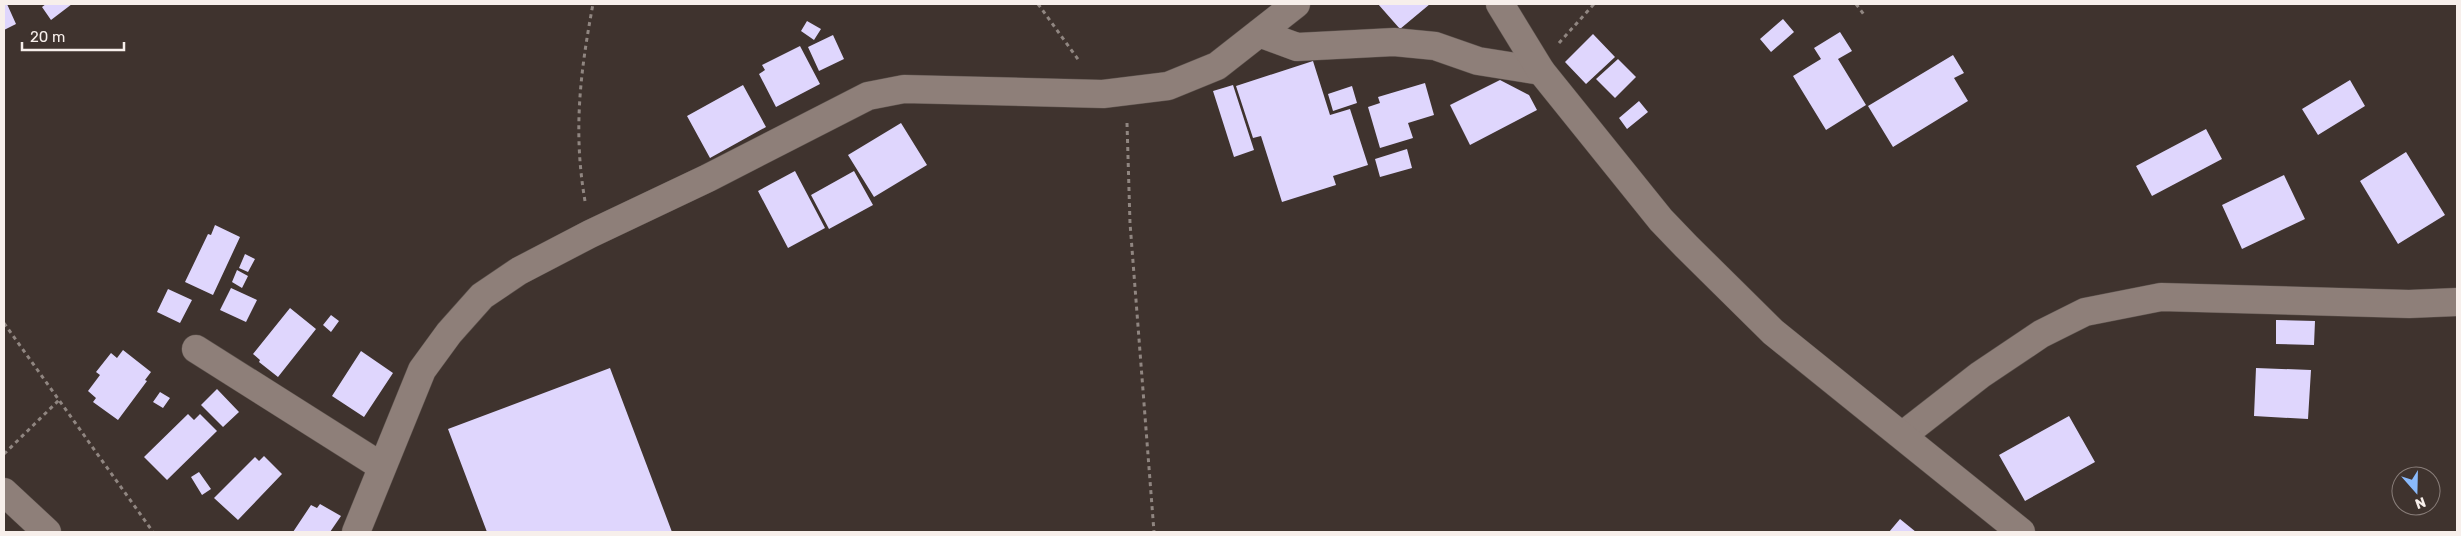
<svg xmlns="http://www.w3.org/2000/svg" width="2461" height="536" font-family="Rubik,sans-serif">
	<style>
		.building { fill: #dfd6fd }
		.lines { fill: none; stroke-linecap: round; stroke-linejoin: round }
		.minor-casing { stroke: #5c524d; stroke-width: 29 }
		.tertiary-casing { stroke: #5c524d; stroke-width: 29 }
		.path { stroke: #908681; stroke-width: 3; stroke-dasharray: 4 4; stroke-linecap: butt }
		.minor { stroke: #8e7f79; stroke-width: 28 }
		.tertiary { stroke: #8e7f79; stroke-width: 28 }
	</style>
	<rect width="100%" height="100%" fill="#3f332e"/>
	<path class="building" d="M4 4H7L16 24 4 30Z
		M46 4H72L51 20 42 7Z
		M1378 4H1430L1400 29Z
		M1783 19 1794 32 1771 52 1760 39Z
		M807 21 821 29 814 40 801 31Z
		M1840 32 1852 51 1838 59 1866 105 1826 130 1793 76 1821 59 1814 48Z
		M1593 34 1615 57 1586 84 1565 62Z
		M833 35 844 59 819 71 808 47Z
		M800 46 820 84 776 107 759 74 765 70 762 65Z
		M1953 55 1964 73 1954 78 1968 101 1893 147 1868 106Z
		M1618 59 1636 77 1615 98 1596 79Z
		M1313 61 1330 115 1350 109 1368 165 1333 176 1336 185 1282 202 1261 136 1253 138 1236 86Z
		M1500 80 1529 95 1537 110 1470 145 1450 105Z
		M2350 80 2365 106 2318 135 2302 109Z
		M1425 83 1434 115 1408 123 1413 138 1380 148 1368 107 1380 103 1378 97Z
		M743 85 766 127 710 158 687 116Z
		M1233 85 1254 150 1234 157 1213 91Z
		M1352 86 1357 103 1333 111 1328 94Z
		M1639 101 1648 112 1627 129 1619 118Z
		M901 123 927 165 874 197 848 155Z
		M2206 129 2222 159 2152 196 2136 166Z
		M1407 149 1412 168 1380 177 1375 159Z
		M2406 152 2445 215 2398 244 2360 181Z
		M795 171 825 228 788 248 758 191Z
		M854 171 873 205 829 229 811 195Z
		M2284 175 2305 219 2242 249 2222 205Z
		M215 225 240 237 213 295 185 282 208 234 211 235Z
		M245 254 255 259 248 272 239 268Z
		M237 270 248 276 242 288 232 282Z
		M231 288 257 300 246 322 220 310Z
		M168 289 192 300 180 323 157 312Z
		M290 308 316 329 278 377 259 362 260 360 253 354Z
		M331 315 339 321 331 332 323 325Z
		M2276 320 2315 321 2314 345 2276 344Z
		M123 350 151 372 145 380 147 381 118 420 93 402 96 398 88 391 100 375 96 372 111 353 117 358Z
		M361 351 393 373 364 417 332 396Z
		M610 368 672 532H487L448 429Z
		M2256 368 2311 370 2308 419 2254 416Z
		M217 389 239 412 223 427 201 405Z
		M160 392 170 398 163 408 153 402Z
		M188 414 194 420 200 414 217 431 167 480 144 457Z
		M2069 416 2095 462 2025 501 1999 455Z
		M264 456 282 474 238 520 214 498 255 457 259 461Z
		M199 472 211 489 202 495 191 477Z
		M320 504 341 516 330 532H293L311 505 317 508Z
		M1900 519 1916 532H1889Z"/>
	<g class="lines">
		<defs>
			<path id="minor" d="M1259 33 1297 47 1394 42 1435 46 1478 61 1541 71
				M196 349 381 466
				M1903 435 1980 375 2041 334 2085 312 2161 297 2409 304 2457 302
				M4 492 47 532
				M356 532 422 370 449 333 482 296 519 271 590 234 708 178 868 96 904 89 1103 94 1168 86 1217 66 1296 4"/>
			<path id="tertiary" d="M1500 4 1541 71 1661 220 1686 246 1773 332 2021 532"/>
		</defs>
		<use href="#minor" class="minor-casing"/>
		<use href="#tertiary" class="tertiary-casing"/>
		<path class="path" d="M1038 4 1080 62
			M1856 4 1865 16
			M1559 43 1594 4
			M1127 123 1130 223 1154 532
			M585 201C573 132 580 73 593 4
			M4 323 153 532
			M4 454 59 400"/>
		<use href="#minor" class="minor"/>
		<use href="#tertiary" class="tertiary"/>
	</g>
	<rect width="2461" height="536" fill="none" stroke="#f7efeb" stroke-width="10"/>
	<g transform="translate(2416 491) rotate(160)"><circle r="24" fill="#3f332e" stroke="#897e7a"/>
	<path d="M0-4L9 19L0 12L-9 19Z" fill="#8abafc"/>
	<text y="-8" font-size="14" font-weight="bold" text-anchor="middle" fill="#f7efeb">N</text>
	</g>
	<path d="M22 42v8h102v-8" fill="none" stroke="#f7efeb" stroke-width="2.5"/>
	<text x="30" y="42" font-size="15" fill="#f7efeb" stroke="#3f332e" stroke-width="4" paint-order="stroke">20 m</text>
</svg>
